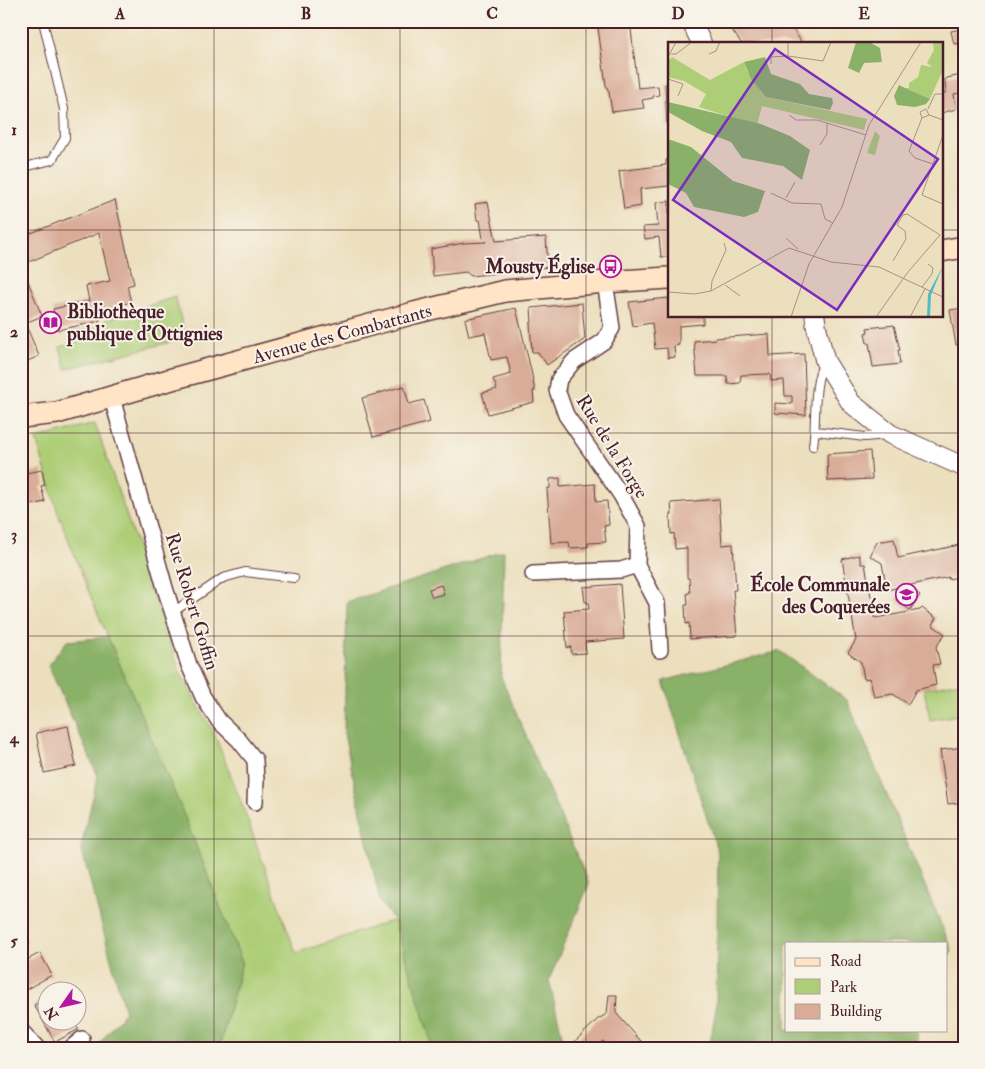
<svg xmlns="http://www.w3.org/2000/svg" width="985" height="1069" font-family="'IM FELL Double Pica',serif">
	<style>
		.green { fill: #adce77; stroke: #7c7651 }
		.forest { fill: #8ab168; stroke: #6a684a }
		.building { fill: #d9ac97 }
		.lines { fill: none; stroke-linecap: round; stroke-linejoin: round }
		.service-casing { stroke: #623c41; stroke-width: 10 }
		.minor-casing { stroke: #623c41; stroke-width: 18 }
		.tertiary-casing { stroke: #623c41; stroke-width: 21 }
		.secondary-casing { stroke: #623c41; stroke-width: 24 }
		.service { stroke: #fff; stroke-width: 8 }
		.minor { stroke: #fff; stroke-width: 15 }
		.tertiary { stroke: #fff; stroke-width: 19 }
		.secondary { stroke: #ffe4c6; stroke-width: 21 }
		.grid { fill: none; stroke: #4a1f2b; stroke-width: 1; stroke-opacity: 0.55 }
		.labels { text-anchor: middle; stroke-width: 4; stroke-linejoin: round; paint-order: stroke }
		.poi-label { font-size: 19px; font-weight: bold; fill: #4a1f2b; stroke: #f7f3e8; text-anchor: end }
		.street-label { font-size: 19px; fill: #4a1f2b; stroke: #f7f3e8 }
		.inset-road { fill: none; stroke: #ab9283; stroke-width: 1 }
		.view { fill: #7b2cbf; fill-opacity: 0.15; stroke: #7b2cbf; stroke-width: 2.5 }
		.inset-edge { fill: none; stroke: #4a1f2b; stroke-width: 2.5 }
		.neatline { fill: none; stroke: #4a1f2b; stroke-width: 2 }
		.grid-label { font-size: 16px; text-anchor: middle; font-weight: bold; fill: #4a1f2b }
	</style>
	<rect width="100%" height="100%" fill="#f7f3e8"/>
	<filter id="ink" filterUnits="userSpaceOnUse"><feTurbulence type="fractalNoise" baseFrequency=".02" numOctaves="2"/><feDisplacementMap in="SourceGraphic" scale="10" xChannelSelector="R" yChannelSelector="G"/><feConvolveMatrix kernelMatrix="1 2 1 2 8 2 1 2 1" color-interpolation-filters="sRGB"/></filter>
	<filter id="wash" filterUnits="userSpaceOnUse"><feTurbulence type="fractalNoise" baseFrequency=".0096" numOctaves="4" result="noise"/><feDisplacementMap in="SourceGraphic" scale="20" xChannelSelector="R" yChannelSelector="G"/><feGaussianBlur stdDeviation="1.12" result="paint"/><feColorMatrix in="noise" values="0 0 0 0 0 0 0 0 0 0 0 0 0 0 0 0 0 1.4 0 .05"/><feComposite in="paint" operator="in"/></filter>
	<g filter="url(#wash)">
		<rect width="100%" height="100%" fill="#ecdfbd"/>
		<path class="green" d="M175 297 186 338 66 369 60 347 75 343 74 332 106 325 105 320Z
			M95 423 181 675 214 733 240 799 296 953 394 920 433 1048H219L242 962 181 808 92 600 58 513 36 439Z
			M964 681V714L930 720 924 689Z"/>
		<path class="forest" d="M504 551 501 677 589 884 549 980 565 1048H433L394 920 380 902 344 734 347 602Z
			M108 637 181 808 242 962 219 1048H96L125 1012 81 847 98 776 48 665 67 641Z
			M780 651 847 700 952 950 946 963V943H786V1030H916L918 1048H709L716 1009 718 853 663 681Z"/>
		<g id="blocks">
			<path class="building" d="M597 21H630L638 88 658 86 659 95 653 96V98L642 100 644 108 612 112 609 92 606 85Z
				M720 21H787L803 44H742L729 26 726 29Z
				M961 26H964V43L954 44 951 31 961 29Z
				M962 75 964 93 954 94 956 109 941 113V93H946L945 80 947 78Z
				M665 84H669V127H667Z
				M666 160H669V186L640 189 641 206 624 209 619 171 666 165Z
				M115 200 134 284 127 286 131 302 116 306 117 313 99 317 100 321 58 330 53 309 89 301 86 286 110 281 99 233 26 263 21 250V237Z
				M669 201V257H661L659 237 645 239 643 227 658 226 656 203Z
				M488 202 496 241 546 237 548 267 471 276 466 272 433 276 431 249 464 243 486 242 483 239 480 220H477L475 204Z
				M21 264 42 316 25 323 39 356 23 363 21 359Z
				M669 298V316H703V324L679 326V345L674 346 675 357 668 358 667 348 655 349 652 323 633 326 629 302Z
				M582 303 585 339 547 365 538 352H532L530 323 532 322 531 308Z
				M516 308 531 370 535 391H533L534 402 488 414 482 393 497 389 493 379 511 374 507 357 491 360 485 333 469 336 465 319Z
				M964 308V344L956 345 950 310Z
				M894 325 900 350H898L900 364 873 367 869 343H867L865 333 868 332 867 328Z
				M769 334 770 356 804 354 806 415 775 413V403L792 404V396H785L784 380 771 381 770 374 741 375 740 383 728 384 727 376H697L694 341 715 339V338Z
				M404 386 409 404 424 400 430 422 373 437 362 398Z
				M870 451 872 479 828 481 827 454Z
				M42 470 45 485 41 486 45 502 21 507V474Z
				M560 478V487L595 484 596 502 607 501 609 525 604 526 606 542 588 543V547L570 548 569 542 551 543 547 489 550 488V479Z
				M719 499 722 545 733 544 736 590H733L737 636 690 639 689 623 686 624 685 605H688L687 593H690L689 578H687V548L675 549 674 533 671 534 670 515H672L671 503Z
				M894 539 898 558 964 544V576L948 579 949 577 906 586 920 595 910 610 896 600 905 586 887 590 882 563 870 556 877 542Z
				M859 555 861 564H865L875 618 920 610 922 608 936 618 932 625 945 634 936 647 940 664 933 665 936 685 916 690 908 704 893 694 874 697 870 678 864 679 861 662 848 653 856 640 842 559Z
				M620 584 624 639 585 642 586 653 571 654V647L567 648 564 611 589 609 588 602H585L583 587Z
				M441 585 444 594 432 597 429 589Z
				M68 726 76 766 44 773 36 733Z
				M964 747V802L948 804 940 750Z
				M21 930 28 942 21 946Z
				M40 953 52 975 25 990 21 984V963Z
				M609 995H617L616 1013 647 1048H609L603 1041 594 1048H568L598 1019 607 1014Z
				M48 998V1022H74L79 1029 55 1042 34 1005Z"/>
		</g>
	</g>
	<g filter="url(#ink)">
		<use href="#blocks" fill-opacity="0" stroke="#623c41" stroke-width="1"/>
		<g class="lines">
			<defs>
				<path id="service" d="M21 168 52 160 65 138 64 109 43 21
					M816 431 865 437 886 435
					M813 446C817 422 812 383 824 363
					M173 612 223 578 245 572 294 578"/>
				<path id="minor" d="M605 282 612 328 604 341 574 361 559 379 557 390 566 415 621 495 638 526 637 565 657 603 660 650
					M112 398 165 588 189 665 203 697 219 721 239 740 255 760 256 781 255 802
					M533 574 621 570 637 565
					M21 1031 37 1048
					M71 1048 82 1039"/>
				<path id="tertiary" d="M691 21 702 44
					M815 316 816 325 825 361 851 403 890 434 964 467"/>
				<path id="secondary" d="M941 251 964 247
					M21 417 57 413 172 379 414 313 505 291 605 282 669 278"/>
			</defs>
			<use href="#service" class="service-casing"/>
			<use href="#minor" class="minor-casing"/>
			<use href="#tertiary" class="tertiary-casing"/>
			<use href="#secondary" class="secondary-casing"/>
			<use href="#service" class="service"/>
			<use href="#minor" class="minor"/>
			<use href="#tertiary" class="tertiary"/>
			<use href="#secondary" class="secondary"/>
		</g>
	</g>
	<path class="grid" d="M214 21V1048M400 21V1048M586 21V1048M772 21V44M21 230H669M941 230H964M772 316V1048M21 433H964M21 636H964M21 839H964"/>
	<defs>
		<symbol id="bus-ring" viewBox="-11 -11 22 22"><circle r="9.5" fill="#f7f3e8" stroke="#b5179e" stroke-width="1.5"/><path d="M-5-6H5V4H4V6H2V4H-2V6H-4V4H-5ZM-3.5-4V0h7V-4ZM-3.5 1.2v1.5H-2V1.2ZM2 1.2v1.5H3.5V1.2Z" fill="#b5179e"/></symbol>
		<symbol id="library-ring" viewBox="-11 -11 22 22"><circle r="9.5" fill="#f7f3e8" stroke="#b5179e" stroke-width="1.5"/><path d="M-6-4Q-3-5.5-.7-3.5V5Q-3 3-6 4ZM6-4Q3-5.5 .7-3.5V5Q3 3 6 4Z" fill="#b5179e"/></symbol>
		<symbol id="school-ring" viewBox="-11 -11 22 22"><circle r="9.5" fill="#f7f3e8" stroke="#b5179e" stroke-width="1.5"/><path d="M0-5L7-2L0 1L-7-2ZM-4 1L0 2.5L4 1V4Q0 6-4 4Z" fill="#b5179e"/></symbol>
	</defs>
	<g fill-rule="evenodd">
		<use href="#bus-ring" x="598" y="254" width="25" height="25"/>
		<use href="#library-ring" x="38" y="310" width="25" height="25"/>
		<use href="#school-ring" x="894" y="582" width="25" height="25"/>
	</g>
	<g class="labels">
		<g class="poi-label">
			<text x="595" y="273">Mousty Église</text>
			<text x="67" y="318" text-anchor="start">Bibliothèque<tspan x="67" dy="22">publique d'Ottignies</tspan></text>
			<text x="890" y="591">École Communale<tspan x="890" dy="22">des Coquerées</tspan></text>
		</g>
		<g class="street-label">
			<text transform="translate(342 333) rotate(-15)" y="7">Avenue des Combattants</text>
			<text transform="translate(613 446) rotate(58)" y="7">Rue de la Forge</text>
			<text transform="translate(193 601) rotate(73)" y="7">Rue Robert Goffin</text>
		</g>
	</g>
	<g transform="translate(668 42)">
		<rect width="275" height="275" fill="#ecdfbd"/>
		<path d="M265 0H275V28L262 57 236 46H241V41L250 35 253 23 264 25 259 21 266 8ZM4 15 42 38 76 20 79 29 98 55 199 77 196 88 94 64 89 83 31 65 38 52 16 39 0 35V19ZM207 89 212 94 207 113 199 111Z" fill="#adce77"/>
		<path d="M188 0H201L212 6 214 20 196 21 191 31 180 26ZM97 15 103 32 132 42 141 52 164 56 165 61 162 68 98 55 83 37 76 20ZM231 43 237 46 262 57 258 62 247 65 229 63 226 54ZM0 60 93 82 122 94 142 108 134 138 115 124 74 116 63 100 34 89 0 70ZM0 97 23 105 65 139 97 149 90 170 76 175 26 165 18 151 0 142Z" fill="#8ab168"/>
		<path d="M275 224 263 253 262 275H259L260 252Z" fill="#4ebdc5"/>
		<path class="inset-road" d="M120 0V14L155 19 163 0M3 12H8L24 0M41 12 48 9 52 0M0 15 8 0M103 22V15L120 14M0 37 15 42 10 54M260 67 267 52H275M121 73 128 78H149L198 93M261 73 258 67 252 70 254 76 261 73 275 78M254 76 241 109 247 116 265 122M275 93 254 153 275 162M152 103 159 92V81M103 151 124 161 153 162 157 177 165 181M118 156 127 140M118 196 130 207M57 243 72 254M254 245 264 232 265 226 260 222M43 249 44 239 58 208 56 201M0 250 26 252 43 249 121 206 163 220 211 225 275 255M123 275 141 222 174 165 201 83 253 0M208 275 240 230 272 193 239 172 235 173 229 183 237 189 238 197 225 219M242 275 257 247"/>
		<path class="view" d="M107 7 270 117 169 268 5 158Z"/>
		<rect width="275" height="275" class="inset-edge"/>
	</g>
	<rect width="985" height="1069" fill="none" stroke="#f7f3e8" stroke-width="55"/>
	<rect x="785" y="942" width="162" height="90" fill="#f7f3e8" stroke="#b29e9c"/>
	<rect x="795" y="958" width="25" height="8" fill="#ffe4c6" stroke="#b29e9c"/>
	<text x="830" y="966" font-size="15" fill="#4a1f2b">Road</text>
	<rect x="795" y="979" width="25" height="15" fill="#adce77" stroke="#b29e9c"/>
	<text x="830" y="992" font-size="15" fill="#4a1f2b">Park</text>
	<rect x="795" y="1004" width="25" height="15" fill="#d9ac97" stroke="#b29e9c"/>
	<text x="830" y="1016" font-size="15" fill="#4a1f2b">Building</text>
	<g transform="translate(62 1006) rotate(236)"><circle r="24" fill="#f7f3e8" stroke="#b29e9c"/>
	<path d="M0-4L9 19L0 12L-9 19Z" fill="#b5179e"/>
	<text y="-8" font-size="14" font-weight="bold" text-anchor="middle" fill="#4a1f2b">N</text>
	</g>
	<rect x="28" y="28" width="930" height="1014" class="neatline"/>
	<g class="grid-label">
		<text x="120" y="19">A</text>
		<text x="306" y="19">B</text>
		<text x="492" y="19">C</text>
		<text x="678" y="19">D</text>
		<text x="864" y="19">E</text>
		<text x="14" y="135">1</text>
		<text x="14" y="337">2</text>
		<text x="14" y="540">3</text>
		<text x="14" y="743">4</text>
		<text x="14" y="946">5</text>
	</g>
</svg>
